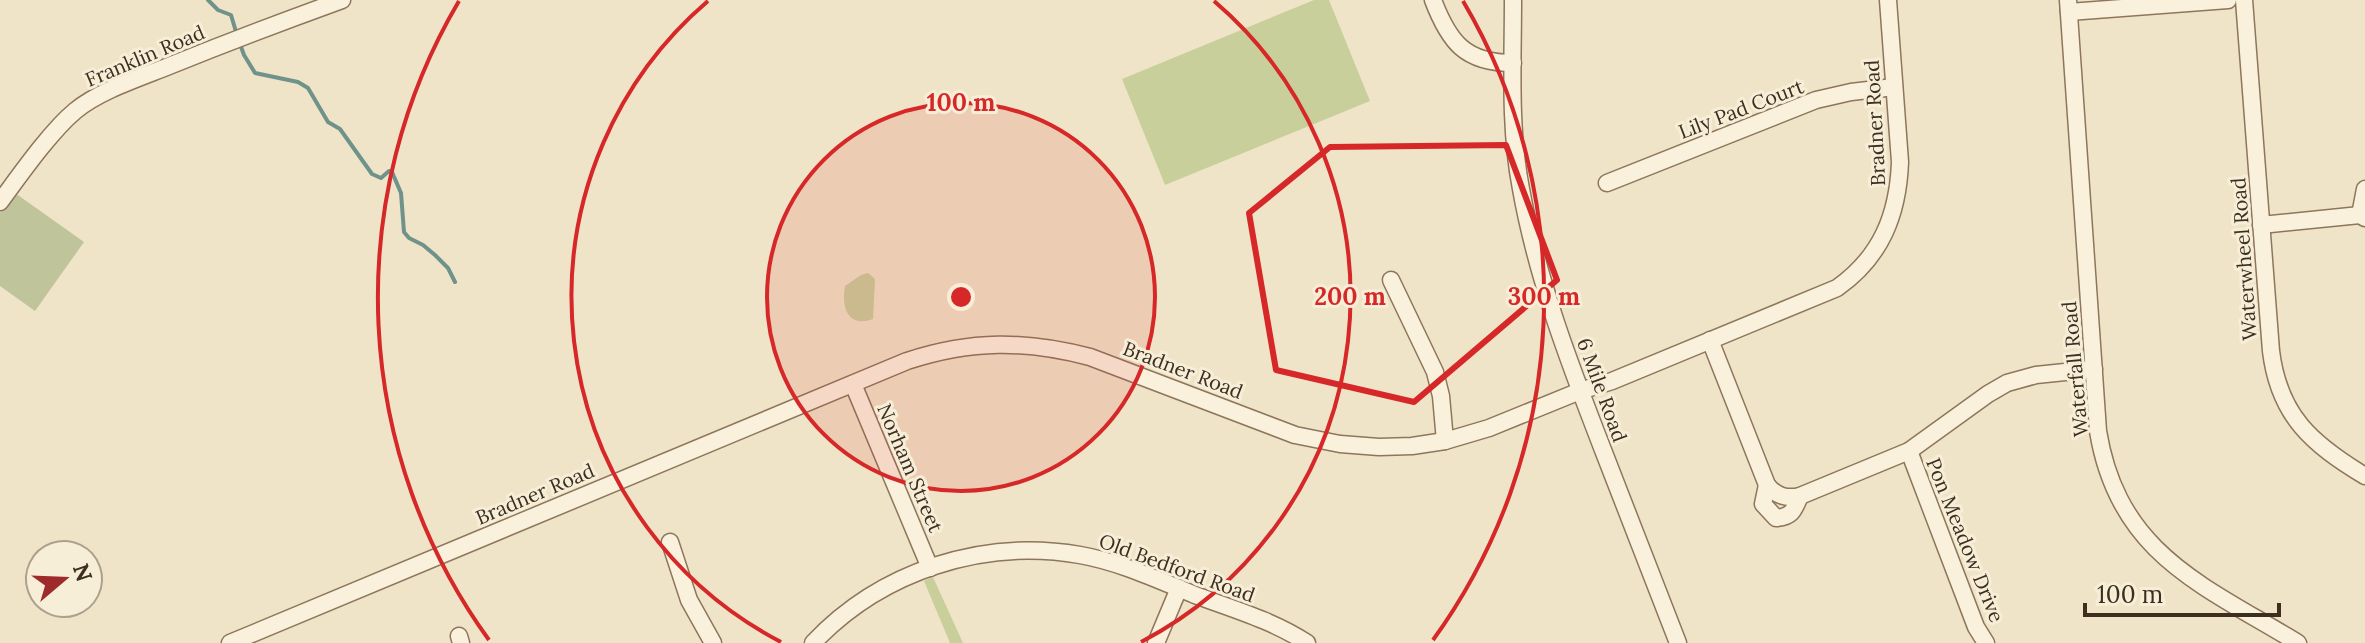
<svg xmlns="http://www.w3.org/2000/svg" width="2365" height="643" font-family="Lora,serif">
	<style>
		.green { fill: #c9cf9b }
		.cemetery { fill: #bfc49a }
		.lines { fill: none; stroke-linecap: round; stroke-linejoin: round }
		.stream { stroke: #6f938a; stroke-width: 4 }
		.minor-casing { stroke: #8d765c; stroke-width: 19 }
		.minor { stroke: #faf1dc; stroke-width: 16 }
		.marked { fill: none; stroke: #d62828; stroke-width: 6; stroke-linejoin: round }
		.ring { fill: none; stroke: #d62828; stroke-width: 4 }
		.labels { text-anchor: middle; stroke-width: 6; stroke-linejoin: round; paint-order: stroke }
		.street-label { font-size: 20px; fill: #3d2e20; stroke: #f7eed8 }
		.centre { fill: #d62828; stroke: #f7eed8; stroke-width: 4 }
		.ring-label { font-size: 24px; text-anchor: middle; font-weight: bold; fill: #d62828; stroke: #f7eed8; stroke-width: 6; stroke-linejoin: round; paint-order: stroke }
	</style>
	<rect width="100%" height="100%" fill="#f0e4c8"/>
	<!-- green -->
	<g class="green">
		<polygon points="1314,0 1329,0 1370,101 1165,185 1122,79"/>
		<path d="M868,273L875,279L873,319C848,328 841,308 845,286L861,275Z"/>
		<polygon points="933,577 963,643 950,643 924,581"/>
	</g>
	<!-- cemetery -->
	<polygon class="cemetery" points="15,193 84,242 35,311 0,286 0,213"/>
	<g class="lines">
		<!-- stream -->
		<g class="stream">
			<polyline points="208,0 218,10 231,15 237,35"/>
			<polyline points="240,44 244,55 255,73 298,82 308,88 328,122 340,129 372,174 381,178 389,171 392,172 401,193 404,232 409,238 423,245 435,255 448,268 455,282"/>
		</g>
		<defs>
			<g id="minor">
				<path d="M1433,0C1449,42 1465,63 1513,63"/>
				<path d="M1513,0C1513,63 1509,127 1521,189C1537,279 1570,365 1603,450C1628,514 1653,579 1678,643"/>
				<path d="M2068,0L2098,431C2118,554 2203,585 2298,643"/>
				<path d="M2244,0L2271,351C2279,416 2312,444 2365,476"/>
				<polyline points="2069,12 2228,0"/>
				<polyline points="1607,183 1816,100 1851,92 1894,87"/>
				<polyline points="2365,189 2360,215 2365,218"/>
				<path d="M0,202C20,175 50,132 75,111C99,91 139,78 169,66C226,43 284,21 342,0"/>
				<polyline points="2261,225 2360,215"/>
				<polyline points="1391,280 1435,372 1441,396 1445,441"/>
				<path d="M1710,340L1767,485C1776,496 1786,499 1800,496L1909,451L1988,394L2007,383L2036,375L2094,369"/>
				<polyline points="853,384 930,568"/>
				<polyline points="1909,451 1976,627 1986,643"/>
				<path d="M1767,485L1763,504L1776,518C1792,517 1794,510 1800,496"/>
				<polyline points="670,542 689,600 713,643"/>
				<polyline points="459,636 461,643"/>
				<path d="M230,643L907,361C971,340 1025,340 1090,357L1295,435L1340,444L1379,447L1412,446L1445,441L1489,428L1580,391L1612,381L1837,288C1881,257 1898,215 1900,162L1888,0"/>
				<path d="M813,643C881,571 983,538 1080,555C1120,562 1158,580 1195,595C1233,609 1274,621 1307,643"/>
				<polyline points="1156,643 1179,588"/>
			</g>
		</defs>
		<!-- minor casing -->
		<use href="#minor" class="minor-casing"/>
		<!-- minor -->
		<use href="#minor" class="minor"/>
	</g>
	<!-- marked area -->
	<path class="marked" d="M1506,145L1557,280L1414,402L1276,370L1249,213L1330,147Z"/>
	<!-- distance rings -->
	<circle cx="961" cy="297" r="194" fill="#d62828" fill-opacity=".12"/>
	<g class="ring">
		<circle cx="961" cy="297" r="194"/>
		<path d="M781 642A389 389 0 0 1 708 1M1214 1A389 389 0 0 1 1141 642"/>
		<path d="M489 640A583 583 0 0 1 459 1M1463 1A583 583 0 0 1 1433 640"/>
	</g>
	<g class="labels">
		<!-- street labels -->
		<g class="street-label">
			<text transform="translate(145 56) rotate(-23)" y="7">Franklin Road</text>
			<text transform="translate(1741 109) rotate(-21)" y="7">Lily Pad Court</text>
			<text transform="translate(1875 123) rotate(-93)" y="7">Bradner Road</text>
			<text transform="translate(2244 259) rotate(-94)" y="7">Waterwheel Road</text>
			<text transform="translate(2075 369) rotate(-95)" y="7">Waterfall Road</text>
			<text transform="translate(1183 370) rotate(21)" y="7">Bradner Road</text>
			<text transform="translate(1602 390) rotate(70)" y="7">6 Mile Road</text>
			<text transform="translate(910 468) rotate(67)" y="7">Norham Street</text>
			<text transform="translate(535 494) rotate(-23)" y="7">Bradner Road</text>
			<text transform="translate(1965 540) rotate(68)" y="7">Pon Meadow Drive</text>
			<text transform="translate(1177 568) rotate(20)" y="7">Old Bedford Road</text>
		</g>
	</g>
	<circle cx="961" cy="297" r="12" class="centre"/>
	<g class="ring-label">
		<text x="961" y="111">100 m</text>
		<text x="1350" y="305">200 m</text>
		<text x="1544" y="305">300 m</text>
	</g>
	<!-- north arrow -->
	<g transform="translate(64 579) rotate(71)"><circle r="38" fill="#f7eed8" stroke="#ada18e" stroke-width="2"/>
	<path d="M0-6L14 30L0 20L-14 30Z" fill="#9e2a2b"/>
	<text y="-12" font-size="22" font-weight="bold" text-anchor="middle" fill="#3d2e20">N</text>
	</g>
	<!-- scale -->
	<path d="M2085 603v12h194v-12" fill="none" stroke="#3d2e20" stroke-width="4"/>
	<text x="2097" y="603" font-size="24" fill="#3d2e20" stroke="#f7eed8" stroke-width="6" paint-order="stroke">100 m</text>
</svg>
